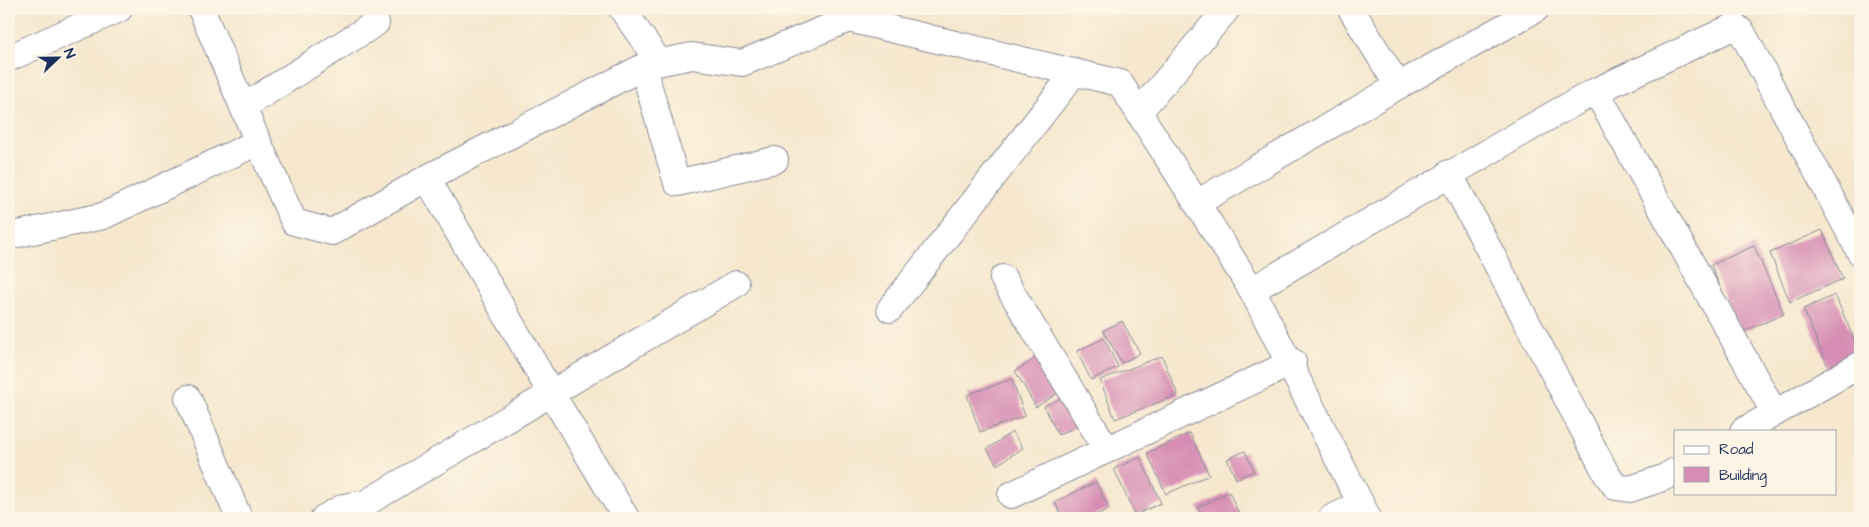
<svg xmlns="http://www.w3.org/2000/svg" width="1869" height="527" font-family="'Architects Daughter',sans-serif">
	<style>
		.building { fill: #d68db3 }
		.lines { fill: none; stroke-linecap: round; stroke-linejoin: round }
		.minor-casing { stroke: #888b96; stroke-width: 28 }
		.minor { stroke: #fff; stroke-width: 26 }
	</style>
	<rect width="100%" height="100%" fill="#fcf5e5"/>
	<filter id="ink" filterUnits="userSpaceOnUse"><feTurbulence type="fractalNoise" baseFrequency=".02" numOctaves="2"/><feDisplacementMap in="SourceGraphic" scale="10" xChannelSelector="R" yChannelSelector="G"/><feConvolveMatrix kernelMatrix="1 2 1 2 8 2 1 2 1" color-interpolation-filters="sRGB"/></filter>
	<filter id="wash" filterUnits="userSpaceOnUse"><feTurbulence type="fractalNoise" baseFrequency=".0096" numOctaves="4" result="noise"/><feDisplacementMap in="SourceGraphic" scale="20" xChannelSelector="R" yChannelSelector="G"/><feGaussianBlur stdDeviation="1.12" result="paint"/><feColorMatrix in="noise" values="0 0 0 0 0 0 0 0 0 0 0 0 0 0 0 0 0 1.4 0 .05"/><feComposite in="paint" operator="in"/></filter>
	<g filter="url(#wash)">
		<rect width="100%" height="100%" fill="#f6e7ce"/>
		<g id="blocks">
			<!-- building -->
			<g class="building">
				<polygon points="1822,230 1843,279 1790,302 1770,253"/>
				<polygon points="1754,246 1784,314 1740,333 1711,265"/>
				<polygon points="1835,295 1860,353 1829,369 1803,309"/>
				<polygon points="1122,321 1140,353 1122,363 1103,331"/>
				<polygon points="1104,338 1118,367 1091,380 1077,351"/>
				<polygon points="1042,354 1063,390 1036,407 1015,371"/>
				<polygon points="1162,356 1178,395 1115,419 1100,380"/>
				<polygon points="1012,379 1025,416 980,432 967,395"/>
				<polygon points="1070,394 1084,423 1058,435 1044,406"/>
				<polygon points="1012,432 1023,448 997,465 987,449"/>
				<polygon points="1190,433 1209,475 1166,494 1147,453"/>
				<polygon points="1245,451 1254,471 1236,479 1227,459"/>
				<polygon points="1140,457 1161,503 1135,515 1114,469"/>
				<polygon points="1096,482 1109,509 1089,518 1062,518 1055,502"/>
				<polygon points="1229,492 1241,518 1203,518 1198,507"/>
			</g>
		</g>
	</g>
	<g filter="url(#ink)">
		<use href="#blocks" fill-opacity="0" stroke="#888b96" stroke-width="1"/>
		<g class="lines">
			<defs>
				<g id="minor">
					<polyline points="201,9 258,142 294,222 332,232 427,178 647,65 692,56 742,63 873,9"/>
					<polyline points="622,9 659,62"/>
					<polyline points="849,19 1120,83 1252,290 1368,518"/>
					<polyline points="9,58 119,9"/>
					<polyline points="643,67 677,183 775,160"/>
					<polyline points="1398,86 1536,9"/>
					<polyline points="1596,91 1774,412"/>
					<polyline points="243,107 376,23"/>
					<polyline points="1139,112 1227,9"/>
					<polyline points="1449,173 1607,475 1616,487 1630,489 1663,478 1675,471"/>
					<polyline points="427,178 551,393 626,518"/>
					<polyline points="1197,203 1398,86 1351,9"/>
					<polyline points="9,236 103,216 258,142"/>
					<polyline points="1003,278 1107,450"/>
					<polyline points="1252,290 1552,115 1596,91 1735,26 1742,32 1860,252"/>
					<polyline points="890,309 1075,72"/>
					<polyline points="188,398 239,518"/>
					<polyline points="1743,431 1860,365"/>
					<polyline points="1011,495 1293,362"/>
					<polyline points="324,518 344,507 366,503 736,284"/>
					<polyline points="1332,518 1360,504"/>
				</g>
			</defs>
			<!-- minor casing -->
			<use href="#minor" class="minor-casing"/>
			<!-- minor -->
			<use href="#minor" class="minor"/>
		</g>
	</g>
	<!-- margin -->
	<rect width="1869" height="527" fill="none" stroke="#fcf5e5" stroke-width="30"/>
	<!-- legend -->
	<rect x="1674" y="430" width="162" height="65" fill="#fcf5e5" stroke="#a2a6af"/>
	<rect x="1684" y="446" width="25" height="8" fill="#ffffff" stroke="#a2a6af"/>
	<text x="1719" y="454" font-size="15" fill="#1b2f5e">Road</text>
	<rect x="1684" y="467" width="25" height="15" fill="#d68db3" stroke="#a2a6af"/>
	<text x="1719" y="480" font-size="15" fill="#1b2f5e">Building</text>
	<!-- north arrow -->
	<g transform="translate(58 58) rotate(68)" stroke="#fcf5e5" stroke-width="4" paint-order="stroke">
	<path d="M0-4L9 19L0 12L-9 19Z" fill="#1b2f5e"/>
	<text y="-8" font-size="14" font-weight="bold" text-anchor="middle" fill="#1b2f5e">N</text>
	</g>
</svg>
